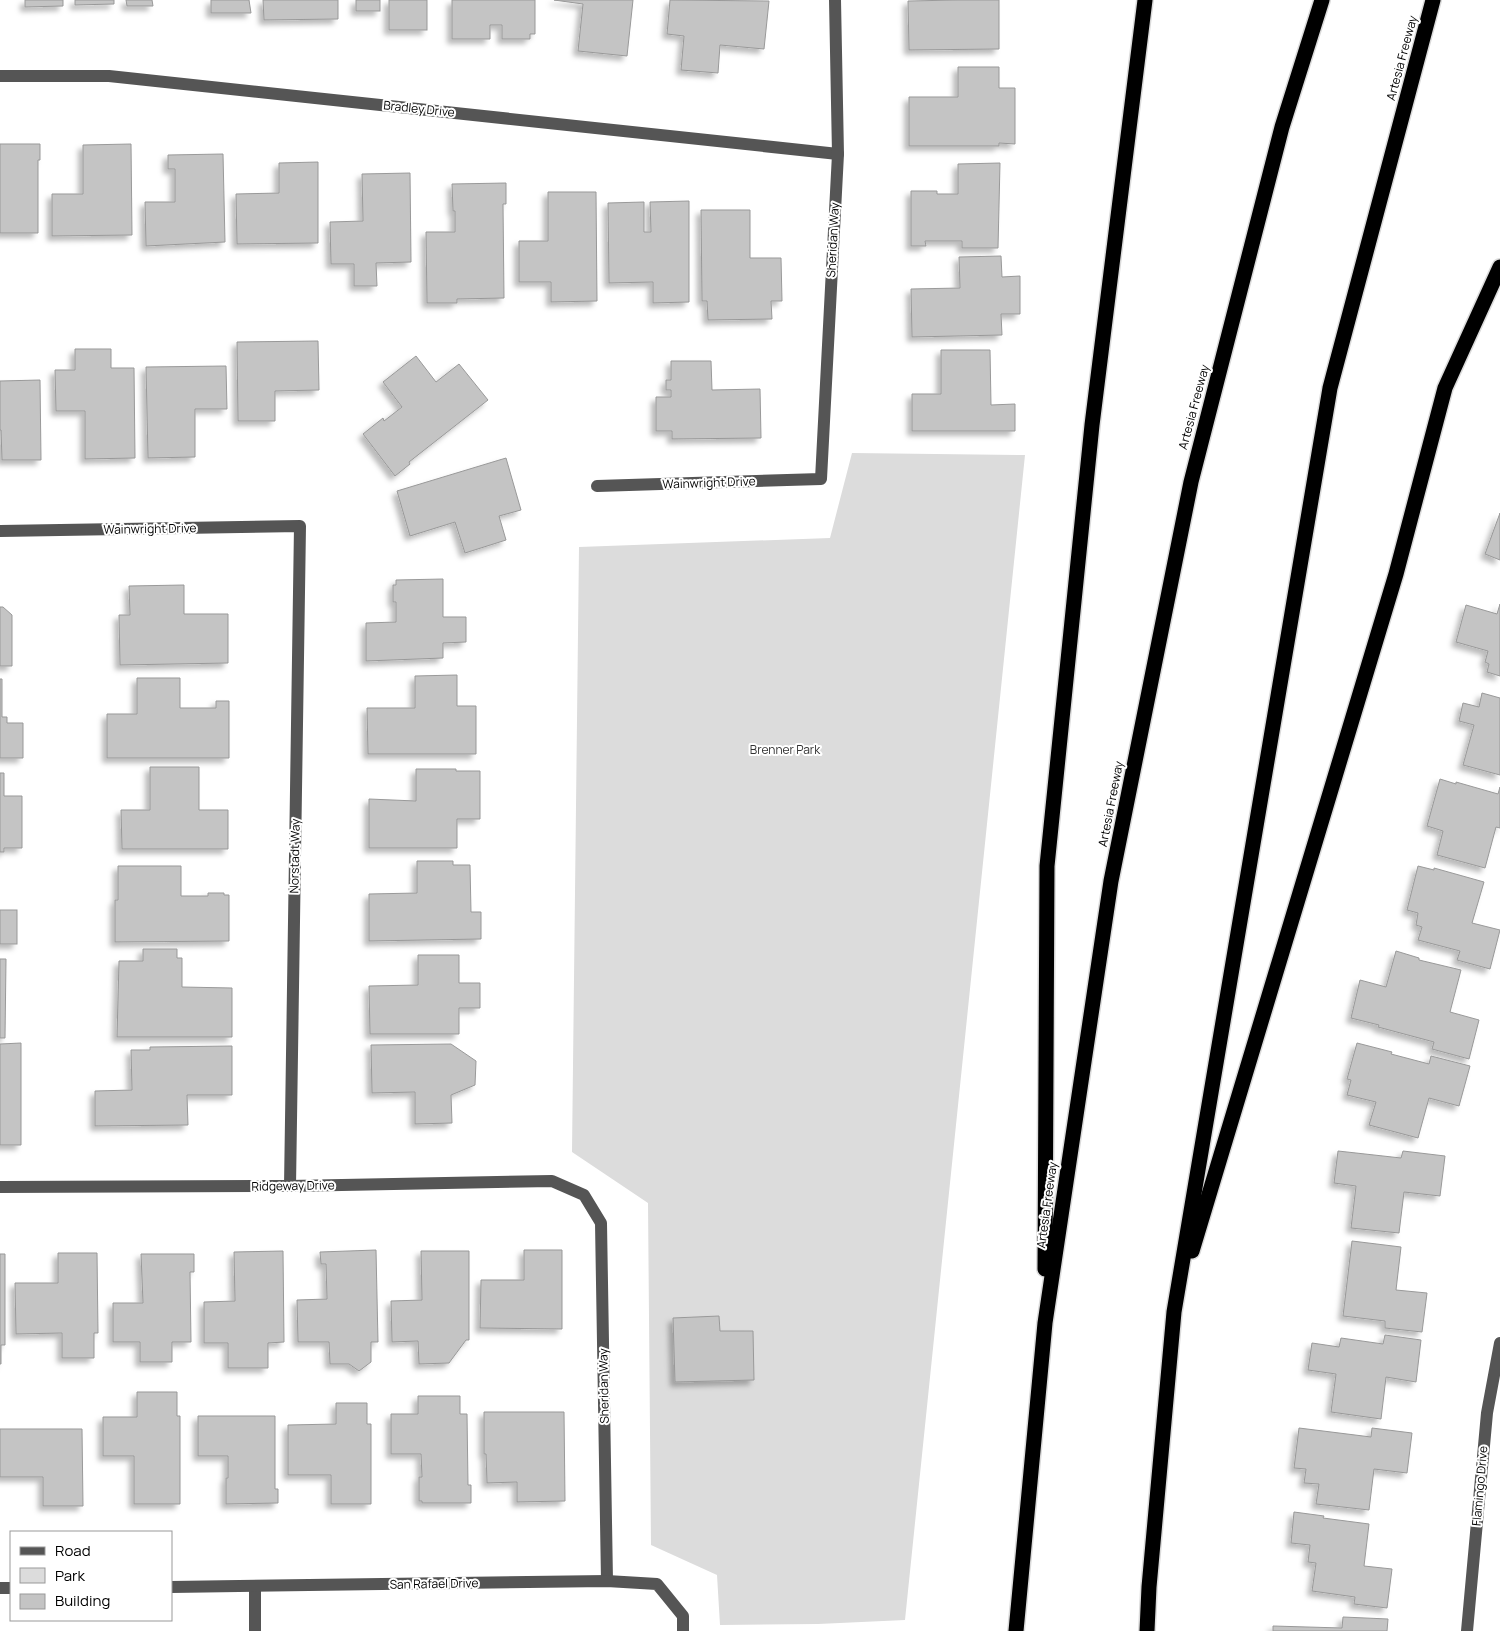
<svg xmlns="http://www.w3.org/2000/svg" width="1500" height="1631" font-family="Manrope,sans-serif">
	<style>
		.green { fill: #dcdcdc }
		.building { fill: #c4c4c4; stroke: #999; filter: url(#shadow) }
		.lines { fill: none; stroke-linecap: round; stroke-linejoin: round }
		.highway-casing { stroke: #dbdbdb; stroke-width: 18 }
		.minor { stroke: #555; stroke-width: 12 }
		.highway { stroke: #000; stroke-width: 15 }
		.labels { text-anchor: middle; stroke-width: 4; stroke-linejoin: round; paint-order: stroke }
		.street-label { font-size: 12px; fill: #000; stroke: #fff }
		.park-label { font-size: 12px; fill: #333; stroke: #fff }
	</style>
	<defs>
		<filter id="shadow"><feDropShadow dx="-4.5" dy="4.5" stdDeviation="2.5" flood-color="#0004"/></filter>
	</defs>
	<rect width="100%" height="100%" fill="#fff"/>
	<!-- green -->
	<polygon class="green" points="852,453 1025,455 905,1620 818,1624 720,1625 717,1575 651,1545 648,1203 572,1152 579,547 830,538"/>
	<!-- building -->
	<g class="building">
		<polygon points="25,0 63,0 63,6 25,7"/>
		<polygon points="75,0 114,0 114,4 75,5"/>
		<polygon points="126,0 152,0 153,6 127,6"/>
		<polygon points="211,0 249,0 251,13 211,13"/>
		<polygon points="263,0 338,0 338,19 264,20"/>
		<rect x="356" y="0" width="24" height="11"/>
		<rect x="389" y="0" width="38" height="30"/>
		<polygon points="452,0 535,0 535,34 530,34 530,39 502,39 502,25 490,25 490,39 452,39"/>
		<polygon points="554,0 633,0 627,56 578,51 583,4"/>
		<polygon points="670,0 769,1 764,49 720,45 718,73 681,70 684,36 667,34"/>
		<polygon points="957,0 999,0 999,49 909,50 908,1"/>
		<polygon points="958,67 999,67 999,88 1015,88 1015,144 999,143 999,146 909,146 909,97 958,97"/>
		<polygon points="0,144 40,144 40,160 38,160 38,233 0,233"/>
		<polygon points="131,144 132,235 52,236 52,194 83,194 83,145"/>
		<polygon points="223,154 225,242 146,246 145,202 175,202 175,169 168,169 168,155"/>
		<polygon points="318,162 318,243 237,244 236,194 279,193 279,163"/>
		<polygon points="1000,163 998,248 962,248 962,241 925,241 926,246 911,246 911,191 937,191 937,194 958,194 958,164"/>
		<polygon points="410,173 411,262 376,263 377,286 354,286 354,264 331,264 330,222 363,221 362,174"/>
		<polygon points="506,183 506,204 503,204 504,298 457,299 457,303 427,303 426,232 455,232 455,211 453,211 452,184"/>
		<polygon points="548,192 596,192 597,301 551,302 551,282 519,282 519,241 548,241"/>
		<polygon points="689,201 689,302 653,303 653,282 609,283 608,203 644,202 644,232 651,232 650,202"/>
		<polygon points="701,210 750,210 750,258 781,258 782,301 771,301 772,319 708,320 707,301 702,301"/>
		<polygon points="1001,256 1002,277 1020,276 1020,314 1001,314 1002,335 912,337 911,289 960,288 959,257"/>
		<polygon points="318,341 319,390 275,391 275,421 238,421 237,342"/>
		<polygon points="75,349 111,349 111,368 134,368 135,458 85,459 85,411 56,411 55,370 75,370"/>
		<polygon points="941,350 990,350 991,405 1015,404 1015,431 912,431 912,394 941,394"/>
		<polygon points="416,356 436,382 459,364 488,400 409,462 410,464 395,476 363,434 383,418 384,421 402,407 383,382"/>
		<polygon points="671,361 711,361 712,390 760,389 761,438 672,439 672,431 656,431 656,397 671,397 671,390 666,390 666,380 671,380"/>
		<polygon points="226,366 227,409 195,409 195,457 148,458 146,367"/>
		<polygon points="40,380 41,460 2,460 1,430 0,430 0,381"/>
		<polygon points="506,458 521,510 499,516 506,540 465,553 455,522 410,536 397,491"/>
		<polygon points="1500,513 1500,560 1485,554"/>
		<polygon points="443,579 443,617 466,617 466,642 443,643 443,658 366,661 366,623 396,622 396,602 393,602 393,585 396,585 396,580"/>
		<polygon points="184,585 184,614 228,614 228,663 120,665 119,615 130,615 129,586"/>
		<polygon points="1500,604 1500,676 1487,672 1489,664 1485,662 1488,651 1456,642 1466,605 1497,614"/>
		<polygon points="0,607 3,607 12,615 12,666 0,666"/>
		<polygon points="457,675 457,706 476,706 476,754 368,754 367,708 415,708 415,676"/>
		<polygon points="137,678 180,678 180,708 216,708 216,701 229,701 229,758 107,758 107,714 137,714"/>
		<polygon points="0,679 2,679 2,717 7,717 7,723 23,723 23,758 0,758"/>
		<polygon points="1482,693 1500,698 1500,775 1463,765 1474,725 1459,721 1463,703 1479,707"/>
		<polygon points="150,767 199,767 199,810 228,810 228,849 122,849 121,810 150,810"/>
		<polygon points="416,769 456,769 456,771 480,771 480,819 457,819 457,848 369,848 369,799 416,801"/>
		<polygon points="0,773 4,773 4,796 22,796 22,848 4,848 4,852 0,852"/>
		<polygon points="1440,779 1456,784 1456,782 1498,794 1500,787 1500,828 1496,827 1485,868 1437,855 1443,831 1427,826"/>
		<polygon points="417,861 453,861 453,865 470,865 471,912 481,912 481,939 369,941 369,894 417,893"/>
		<polygon points="118,866 181,866 181,896 208,896 208,893 224,893 224,895 229,895 229,941 115,942 115,900 118,900"/>
		<polygon points="1418,866 1434,870 1434,868 1484,882 1472,923 1500,930 1490,969 1457,960 1460,951 1418,940 1422,927 1416,925 1418,913 1407,910"/>
		<rect x="0" y="910" width="17" height="34"/>
		<polygon points="143,949 177,949 177,958 182,958 182,987 232,988 232,1037 117,1037 119,961 143,961"/>
		<polygon points="1396,951 1419,958 1419,960 1461,970 1450,1012 1479,1020 1469,1059 1432,1049 1434,1042 1378,1027 1379,1025 1351,1018 1360,980 1386,987"/>
		<polygon points="418,955 459,955 459,983 480,983 480,1008 459,1008 459,1034 370,1034 369,986 418,985"/>
		<polygon points="0,959 6,959 5,1038 0,1038"/>
		<polygon points="21,1043 21,1145 0,1145 0,1044"/>
		<polygon points="1357,1043 1392,1052 1391,1054 1429,1064 1431,1056 1470,1066 1459,1106 1429,1098 1418,1138 1369,1125 1376,1102 1347,1095 1351,1080 1347,1079"/>
		<polygon points="451,1044 476,1061 475,1085 451,1095 452,1123 415,1124 415,1092 372,1093 371,1045"/>
		<polygon points="232,1046 232,1095 187,1095 188,1125 95,1126 95,1091 132,1090 131,1050 150,1050 150,1047"/>
		<polygon points="1338,1151 1401,1158 1403,1151 1445,1156 1440,1196 1404,1192 1399,1233 1351,1228 1356,1186 1334,1183"/>
		<polygon points="1352,1241 1401,1247 1396,1290 1427,1293 1422,1332 1385,1328 1385,1321 1343,1316"/>
		<polygon points="376,1250 378,1342 371,1342 371,1362 359,1371 349,1364 330,1364 329,1342 298,1342 297,1300 327,1299 326,1264 321,1264 320,1252"/>
		<polygon points="524,1250 562,1250 562,1329 480,1328 481,1280 524,1280"/>
		<polygon points="283,1251 284,1342 268,1343 268,1368 228,1368 228,1343 204,1343 204,1302 235,1301 234,1252"/>
		<polygon points="421,1251 469,1251 469,1340 466,1340 449,1363 419,1364 418,1341 392,1342 391,1301 422,1300"/>
		<polygon points="58,1253 97,1253 98,1333 94,1333 94,1358 62,1358 62,1333 16,1334 15,1283 58,1283"/>
		<polygon points="0,1254 5,1254 5,1345 1,1345 1,1364 0,1364"/>
		<polygon points="141,1254 194,1254 194,1272 190,1272 191,1342 172,1342 172,1362 140,1362 140,1342 113,1342 113,1303 143,1303"/>
		<polygon points="719,1316 720,1331 753,1331 754,1380 675,1382 673,1318"/>
		<polygon points="1385,1335 1421,1340 1416,1382 1386,1377 1381,1419 1331,1412 1336,1374 1308,1370 1312,1343 1339,1347 1341,1338 1383,1344"/>
		<polygon points="137,1392 177,1392 177,1416 180,1416 180,1504 134,1504 134,1456 103,1456 103,1417 137,1417"/>
		<polygon points="418,1396 460,1396 460,1414 467,1414 468,1485 471,1485 471,1503 422,1503 422,1501 419,1501 419,1477 422,1477 421,1454 391,1454 391,1414 418,1414"/>
		<polygon points="336,1403 367,1403 367,1424 371,1424 371,1504 331,1504 331,1475 288,1475 288,1425 336,1424"/>
		<polygon points="484,1412 564,1412 565,1501 517,1502 517,1482 487,1483 486,1454 484,1454"/>
		<polygon points="198,1416 275,1416 275,1489 278,1489 278,1503 226,1504 226,1478 228,1478 228,1456 198,1456"/>
		<polygon points="1299,1428 1371,1437 1372,1428 1412,1433 1407,1473 1374,1469 1369,1510 1316,1504 1319,1484 1304,1483 1306,1469 1294,1468"/>
		<polygon points="0,1429 82,1429 83,1506 43,1506 43,1477 0,1477"/>
		<polygon points="1294,1512 1324,1516 1323,1518 1369,1524 1364,1566 1392,1569 1387,1608 1354,1604 1355,1597 1312,1591 1316,1563 1308,1562 1310,1545 1291,1543"/>
		<polygon points="1343,1617 1388,1619 1387,1631 1273,1631 1273,1626 1342,1628"/>
	</g>
	<g class="lines">
		<defs>
			<g id="highway">
				<polyline points="1192,1251 1396,574 1445,388 1500,267"/>
				<polyline points="1045,1269 1047,866 1092,425 1145,0"/>
				<polyline points="1016,1631 1045,1323 1111,881 1191,482 1282,127 1322,0"/>
				<polyline points="1147,1631 1149,1587 1174,1312 1330,388 1433,0"/>
			</g>
		</defs>
		<!-- highway casing -->
		<use href="#highway" class="highway-casing"/>
		<!-- minor -->
		<g class="minor">
			<polyline points="0,76 109,76 838,154"/>
			<polyline points="597,486 821,479 838,154 835,0"/>
			<polyline points="0,531 300,526 290,1186"/>
			<polyline points="0,1187 290,1186 552,1181 584,1195 601,1223 607,1581"/>
			<polyline points="255,1586 255,1631"/>
			<polyline points="171,1587 607,1581 657,1584 683,1616 683,1631"/>
			<polyline points="0,1588 11,1588"/>
			<polyline points="1467,1631 1487,1413 1500,1343"/>
		</g>
		<!-- highway -->
		<use href="#highway" class="highway"/>
	</g>
	<g class="labels">
		<!-- street labels -->
		<g class="street-label">
			<text transform="translate(1402 58) rotate(-75)" y="4">Artesia Freeway</text>
			<text transform="translate(419 109) rotate(6)" y="4">Bradley Drive</text>
			<text transform="translate(833 240) rotate(-87)" y="4">Sheridan Way</text>
			<text transform="translate(1194 407) rotate(-75)" y="4">Artesia Freeway</text>
			<text transform="translate(709 483) rotate(-2)" y="4">Wainwright Drive</text>
			<text transform="translate(150 529) rotate(-1)" y="4">Wainwright Drive</text>
			<text transform="translate(1111 804) rotate(-79)" y="4">Artesia Freeway</text>
			<text transform="translate(295 856) rotate(-89)" y="4">Norstadt Way</text>
			<text transform="translate(293 1186) rotate(-1)" y="4">Ridgeway Drive</text>
			<text transform="translate(1047 1205) rotate(-82)" y="4">Artesia Freeway</text>
			<text transform="translate(604 1386) rotate(-91)" y="4">Sheridan Way</text>
			<text transform="translate(1480 1486) rotate(-85)" y="4">Flamingo Drive</text>
			<text transform="translate(434 1584) rotate(-1)" y="4">San Rafael Drive</text>
		</g>
		<!-- park labels -->
		<g class="park-label">
			<text x="785" y="754">Brenner Park</text>
		</g>
	</g>
	<!-- legend -->
	<rect x="10" y="1531" width="162" height="90" fill="#ffffff" stroke="#999999"/>
	<rect x="20" y="1547" width="25" height="8" fill="#555555" stroke="#999999"/>
	<text x="55" y="1556" font-size="15" fill="#000000">Road</text>
	<rect x="20" y="1568" width="25" height="15" fill="#dcdcdc" stroke="#999999"/>
	<text x="55" y="1581" font-size="15" fill="#000000">Park</text>
	<rect x="20" y="1594" width="25" height="15" fill="#c4c4c4" stroke="#999999"/>
	<text x="55" y="1606" font-size="15" fill="#000000">Building</text>
</svg>
